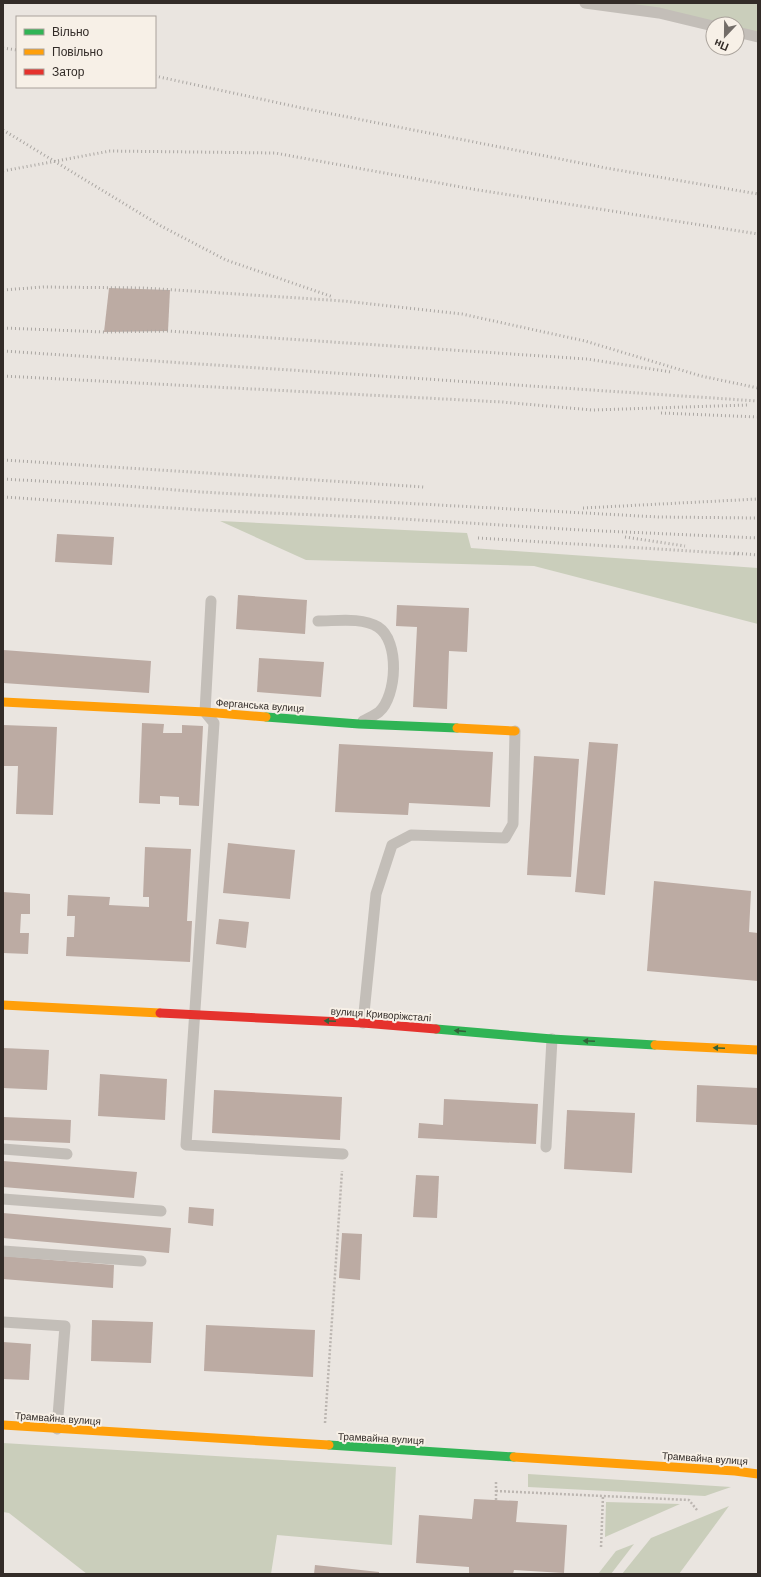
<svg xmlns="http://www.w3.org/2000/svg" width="761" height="1577" font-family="Arial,sans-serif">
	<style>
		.green { fill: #cacebb }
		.building { fill: #bcaba3 }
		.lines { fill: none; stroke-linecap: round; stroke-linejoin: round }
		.path { stroke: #bcb6b1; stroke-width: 2.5; stroke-dasharray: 2 2; stroke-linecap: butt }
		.lane { stroke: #c3beb8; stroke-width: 11 }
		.fast { stroke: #30b455; stroke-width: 9 }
		.slow { stroke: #ff9f0a; stroke-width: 9 }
		.jam { stroke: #e5322d; stroke-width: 9 }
		.rail { stroke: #aba7a3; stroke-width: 3; stroke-dasharray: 1 3; stroke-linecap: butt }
		.oneway { fill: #32623a }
		.labels { text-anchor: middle; stroke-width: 4; stroke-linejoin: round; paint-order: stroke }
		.street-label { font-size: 10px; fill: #332c28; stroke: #f7f0e7 }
	</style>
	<rect width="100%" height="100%" fill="#eae5e0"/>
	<!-- green -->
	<g class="green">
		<polygon points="582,3 758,3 758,37 737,33 737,24 713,24"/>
		<polygon points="220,521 467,533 471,548 758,568 758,624 534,566 306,560"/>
		<polygon points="3,1443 396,1467 392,1545 277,1535 271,1574 87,1574 9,1513 3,1512"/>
		<polygon points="528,1474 731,1487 705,1496 528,1487"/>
		<polygon points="606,1502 680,1504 605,1537"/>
		<polygon points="729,1506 679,1574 622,1574 651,1538"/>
		<polygon points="634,1544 611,1574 598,1574 616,1551"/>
	</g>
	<!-- building -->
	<g class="building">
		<polygon points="109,288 170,290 168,331 104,332"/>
		<polygon points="57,534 114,537 112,565 55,562"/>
		<polygon points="238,595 307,600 305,634 236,629"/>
		<polygon points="397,605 469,608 467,652 449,651 447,709 413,707 417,627 396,626"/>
		<polygon points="3,650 151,661 149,693 3,683"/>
		<polygon points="259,658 324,662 321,697 257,692"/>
		<polygon points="142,723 164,724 163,733 182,733 182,725 203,726 199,806 179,805 179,797 160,796 160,804 139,803"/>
		<polygon points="3,725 57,727 53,815 16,814 18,766 3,766"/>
		<polygon points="589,742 618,744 605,895 575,892"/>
		<polygon points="339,744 493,752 490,807 409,803 408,815 335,812"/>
		<polygon points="534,756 579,759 571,877 527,875"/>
		<polygon points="228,843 295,850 290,899 223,893"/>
		<polygon points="145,847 191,849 187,921 192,921 190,962 66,956 67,937 74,937 75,916 67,916 68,895 110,897 109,905 149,907 149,897 143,897"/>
		<polygon points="654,881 751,891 749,932 758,933 758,981 647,971"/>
		<polygon points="3,892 30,894 30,914 21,914 20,933 29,933 28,954 3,953"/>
		<polygon points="219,919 249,922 246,948 216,944"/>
		<polygon points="3,1048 49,1050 47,1090 3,1088"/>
		<polygon points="100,1074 167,1079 165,1120 98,1116"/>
		<polygon points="697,1085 758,1088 758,1125 696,1122"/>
		<polygon points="214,1090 342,1097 340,1140 212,1133"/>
		<polygon points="444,1099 538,1104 536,1144 418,1138 419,1123 443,1125"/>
		<polygon points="567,1110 635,1113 632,1173 564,1169"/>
		<polygon points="3,1117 71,1120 70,1143 3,1140"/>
		<polygon points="3,1161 137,1172 134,1198 3,1187"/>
		<polygon points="416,1175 439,1176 437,1218 413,1217"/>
		<polygon points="189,1207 214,1209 213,1226 188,1223"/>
		<polygon points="3,1213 171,1228 169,1253 3,1238"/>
		<polygon points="342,1233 362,1234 360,1280 339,1278"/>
		<polygon points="3,1256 114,1265 113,1288 3,1279"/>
		<polygon points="92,1320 153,1322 151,1363 91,1361"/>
		<polygon points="206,1325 315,1330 313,1377 204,1371"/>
		<polygon points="3,1342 31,1344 29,1380 3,1379"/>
		<polygon points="474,1499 518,1501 516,1522 567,1525 564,1573 514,1570 513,1574 469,1574 469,1567 416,1563 419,1515 472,1519"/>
		<polygon points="315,1565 379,1572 379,1574 314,1574"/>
	</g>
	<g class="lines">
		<!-- path -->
		<g class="path">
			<polyline points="325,1423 342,1171"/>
			<polyline points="496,1491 689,1500 697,1510"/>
			<polyline points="496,1500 496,1480"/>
			<polyline points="601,1547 603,1496"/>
		</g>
		<!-- lane -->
		<g class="lane">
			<polyline points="585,3 659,13 713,26"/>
			<polyline points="737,32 758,37"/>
			<polyline points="211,601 205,712 214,723 186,1145 343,1154"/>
			<path d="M318,621C337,621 362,617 378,627C400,641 397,696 379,712C374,716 368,718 363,721"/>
			<polyline points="363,1023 376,894 392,845 411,835 505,838 513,824 515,731"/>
			<polyline points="546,1147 552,1039"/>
			<polyline points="3,1149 67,1154"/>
			<polyline points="3,1199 161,1211"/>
			<polyline points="3,1251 141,1261"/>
			<polyline points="3,1322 65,1326 57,1429"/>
		</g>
		<!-- fast -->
		<g class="fast">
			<polyline points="266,717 359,724 457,728"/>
			<polyline points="436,1029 552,1039 655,1045"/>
			<polyline points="329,1445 514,1457"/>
		</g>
		<!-- slow -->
		<g class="slow">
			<polyline points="3,702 205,712 266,717"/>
			<polyline points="457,728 515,731"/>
			<polyline points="3,1005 160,1013"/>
			<polyline points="655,1045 758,1050"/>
			<polyline points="3,1425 329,1445"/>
			<polyline points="514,1457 735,1471 758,1474"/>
		</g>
		<!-- jam -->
		<polyline class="jam" points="160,1013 363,1023 436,1029"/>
		<!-- rail -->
		<g class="rail">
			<polyline points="3,48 17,50"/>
			<polyline points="155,76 302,108 606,168 758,194"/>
			<polyline points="3,130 161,226 226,260 333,297"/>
			<polyline points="3,171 110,151 275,153 472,189 758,234"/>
			<polyline points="3,290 43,287 145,288 344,301 462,314 585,341 701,376 758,388"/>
			<polyline points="3,328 104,332 168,331 587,359 671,372"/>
			<polyline points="3,351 758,401"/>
			<polyline points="3,376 502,402 592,410 748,405"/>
			<polyline points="661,413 758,417"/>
			<polyline points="3,460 424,487"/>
			<polyline points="3,479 112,485 201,492 658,517 758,518"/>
			<polyline points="3,497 201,510 388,518 581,530 758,538"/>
			<polyline points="583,508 758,499"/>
			<polyline points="625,537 685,546"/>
			<polyline points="478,538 739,554"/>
			<polyline points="734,553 758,555"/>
		</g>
	</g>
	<!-- one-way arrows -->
	<defs><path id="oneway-solid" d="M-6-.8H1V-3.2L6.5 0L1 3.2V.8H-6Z"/></defs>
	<g class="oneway">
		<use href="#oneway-solid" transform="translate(330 1021) rotate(-177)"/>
		<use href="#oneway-solid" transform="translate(460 1031) rotate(-175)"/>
		<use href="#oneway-solid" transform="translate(589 1041) rotate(-177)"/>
		<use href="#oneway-solid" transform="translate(719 1048) rotate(-177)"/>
	</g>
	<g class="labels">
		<!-- street labels -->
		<g class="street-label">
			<text transform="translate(260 705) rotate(4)" y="4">Ферганська вулиця</text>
			<text transform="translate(381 1014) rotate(4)" y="4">вулиця Криворіжсталі</text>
			<text transform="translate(58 1418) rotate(4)" y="4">Трамвайна вулиця</text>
			<text transform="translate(381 1438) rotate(3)" y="4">Трамвайна вулиця</text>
			<text transform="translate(705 1458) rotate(4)" y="4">Трамвайна вулиця</text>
		</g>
	</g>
	<!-- border -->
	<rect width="761" height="1577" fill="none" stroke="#332c28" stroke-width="8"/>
	<!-- legend -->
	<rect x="16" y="16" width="140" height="72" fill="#f7f0e7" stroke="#a9a29b"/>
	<rect x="24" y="29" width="20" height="6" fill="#30b455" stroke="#a9a29b"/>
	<text x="52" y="36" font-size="12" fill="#332c28">Вільно</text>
	<rect x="24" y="49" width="20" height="6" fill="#ff9f0a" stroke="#a9a29b"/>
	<text x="52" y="56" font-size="12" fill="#332c28">Повільно</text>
	<rect x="24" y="69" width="20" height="6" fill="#e5322d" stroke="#a9a29b"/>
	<text x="52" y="76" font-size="12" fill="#332c28">Затор</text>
	<!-- north arrow -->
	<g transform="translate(725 36) rotate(202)"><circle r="19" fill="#f7f0e7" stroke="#a9a29b"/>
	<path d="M0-3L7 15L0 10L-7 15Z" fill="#736d68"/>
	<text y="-6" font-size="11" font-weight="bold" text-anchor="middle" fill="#332c28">Пн</text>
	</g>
</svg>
